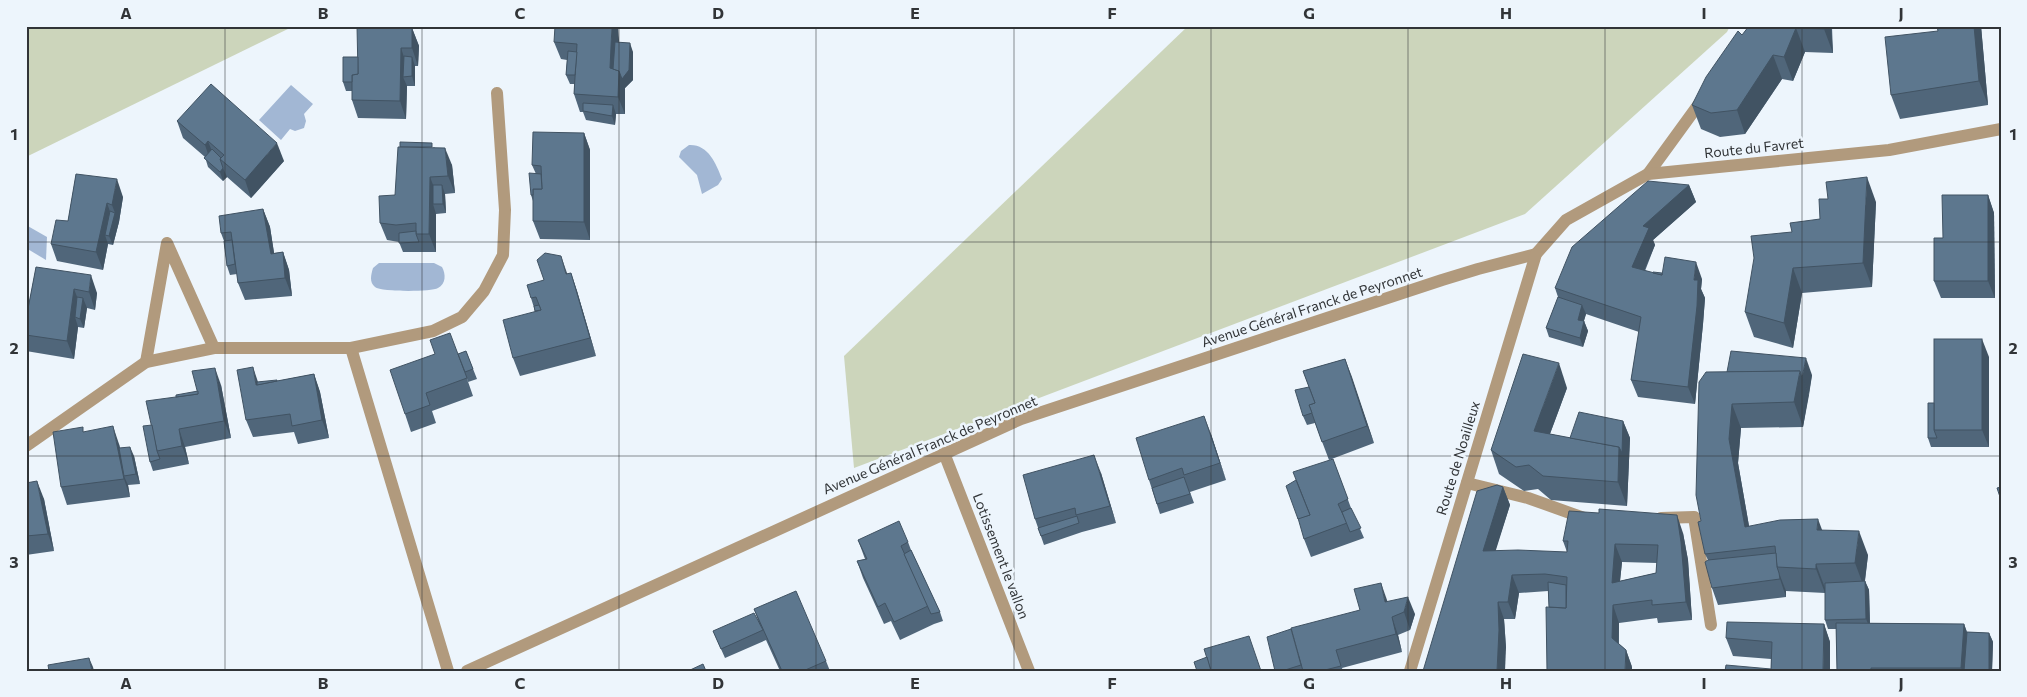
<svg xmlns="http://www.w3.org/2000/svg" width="2027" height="697" font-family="Commissioner,sans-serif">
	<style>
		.green { fill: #ccd5bb }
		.water { fill: #a2b7d4 }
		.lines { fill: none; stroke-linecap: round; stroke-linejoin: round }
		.minor { stroke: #b19a7d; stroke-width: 12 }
		.wall { fill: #50667a; fill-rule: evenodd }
		.shaded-wall { fill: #415363 }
		.building { fill: #5d778e; stroke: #415363; fill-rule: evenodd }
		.grid { fill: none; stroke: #313437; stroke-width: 1; stroke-opacity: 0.55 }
		.labels { text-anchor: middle; stroke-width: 5; stroke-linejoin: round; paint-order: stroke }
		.street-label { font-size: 14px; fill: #313437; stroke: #edf5fc }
		.neatline { fill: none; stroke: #313437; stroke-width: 2 }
		.grid-label { font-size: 16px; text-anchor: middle; font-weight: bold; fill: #313437 }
	</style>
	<rect width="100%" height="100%" fill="#edf5fc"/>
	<!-- green -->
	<g class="green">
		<polygon points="26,26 294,26 26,157"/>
		<polygon points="1188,26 1730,26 1727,32 1525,214 854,468 844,356"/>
	</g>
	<!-- water -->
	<g class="water">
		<polygon points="291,85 313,104 304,114 306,121 304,128 295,131 290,129 281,140 259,120"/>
		<path d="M689,145C708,144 716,163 722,179L718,185L702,194L697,175L679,157L681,151Z"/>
		<polygon points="26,225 47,237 46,260 26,248"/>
		<path d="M379,263H434L442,267C446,274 446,284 438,288C431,292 381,292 375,287C369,282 371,275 373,268Z"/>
	</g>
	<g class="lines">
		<!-- minor -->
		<g class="minor">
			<polyline points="1648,174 1704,97"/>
			<polyline points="351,348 448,671"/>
			<polyline points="146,362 167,243 214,348"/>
			<polyline points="26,446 146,362 214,348 351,348 433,331 462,317 484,291 503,255 505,210 497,93"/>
			<polyline points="944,453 1029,671"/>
			<polyline points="1467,483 1528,498 1584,518"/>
			<polyline points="1661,518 1694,517 1711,625"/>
			<polyline points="467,671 1021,419 1442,280 1478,269 1536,254"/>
			<polyline points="1410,671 1536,254 1566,220 1648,174 1889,150 2001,129"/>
		</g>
	</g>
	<!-- wall -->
	<g class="wall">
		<polygon points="1749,26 1834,26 1832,27 1833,53 1805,52 1793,81 1782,79 1745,134 1720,137 1701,129 1692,105"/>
		<polygon points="1937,26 1981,26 1988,105 1900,119 1891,95 1938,31"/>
		<polygon points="412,28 419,46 418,66 415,66 415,86 407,86 406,119 358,118 352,100 352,91 346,91 343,82 358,57"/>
		<polygon points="619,40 618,42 633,52 633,80 625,88 625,114 616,114 615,125 586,120 583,112 580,112 574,94 574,84 570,84 566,75 567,60 561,59 554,42"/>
		<polygon points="177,121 284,161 251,198 227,177 223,181 208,167 205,157 183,138"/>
		<polygon points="584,133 590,150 590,240 540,239 533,221 533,201 531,195 536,174 532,165"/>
		<polygon points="434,147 452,165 455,193 445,194 446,213 436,214 436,252 403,252 399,242 387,240 380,223 395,195"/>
		<polygon points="76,174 123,197 119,222 113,245 108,244 103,270 57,261 51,244 68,221"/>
		<polygon points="1689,185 1696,202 1653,240 1655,245 1645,271 1653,273 1702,279 1701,289 1705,298 1703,324 1695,404 1638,397 1631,380 1639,332 1586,314 1584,321 1588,331 1583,347 1549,337 1546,328 1558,297 1555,288"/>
		<polygon points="1988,195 1994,213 1995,298 1941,298 1934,281"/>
		<polygon points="1876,202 1872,287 1802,293 1793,348 1754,337 1745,312 1792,232 1820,219"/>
		<polygon points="263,209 270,227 274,253 283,252 289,270 292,296 245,300 238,283 237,274 230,275 227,266 224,241 221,233"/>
		<polygon points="36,267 97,293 95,310 87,308 84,328 78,327 74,359 26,351 26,313 27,314"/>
		<polygon points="571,273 577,291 596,356 520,376 513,358 535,311 531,298 567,274"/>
		<polygon points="466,351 477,379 468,382 465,373 473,396 432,411 436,423 411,432 405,414 458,354"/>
		<polygon points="1989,357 1989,447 1931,447 1928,438 1934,403"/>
		<polygon points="1345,359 1374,443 1329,460 1315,423 1307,425 1303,416 1309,387 1303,371"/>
		<polygon points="314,374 320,392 329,438 298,444 294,432 253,437 246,420 258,382 277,381"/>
		<polygon points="1812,375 1803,427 1741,428 1738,463 1749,526 1822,530 1868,555 1865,581 1869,590 1870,623 1964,624 1967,632 1989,633 1993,642 1992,671 1837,671 1836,629 1828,629 1825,620 1825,593 1786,591 1786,597 1718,605 1712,588 1708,560 1705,554 1701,521 1699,382"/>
		<polygon points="221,385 231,438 185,447 189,464 153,471 150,462 152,425 176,397"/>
		<polygon points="1567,388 1550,434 1570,438 1623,421 1630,438 1627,506 1551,500 1538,489 1524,491 1499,474 1491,450"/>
		<polygon points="84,432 119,444 120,448 134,456 140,484 128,485 130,497 67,505 61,487"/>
		<polygon points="1211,434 1226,480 1190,492 1194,503 1160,514 1149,480"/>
		<polygon points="1333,459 1351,508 1364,538 1311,557 1304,539 1296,480"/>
		<polygon points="1101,473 1116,523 1082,532 1044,545 1035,519"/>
		<polygon points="26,483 44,499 54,551 26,555"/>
		<path d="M1503,487L1510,505L1495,551L1567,552L1563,541L1683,533L1688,560L1692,620L1658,623L1657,618L1619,623V644L1626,650L1632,667L1549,607L1548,591L1519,593L1515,619H1504L1506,648L1423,671ZM1622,562L1657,563L1656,573L1620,581Z"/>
		<polygon points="858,540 908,542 911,550 940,612 943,621 934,624 900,640 891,621 884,624 863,578 857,561 865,559"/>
		<polygon points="1387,601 1415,614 1410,630 1398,635 1402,652 1342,668 1343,671 1275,671"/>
		<polygon points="754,609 826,661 830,671 780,671 766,640 725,658 713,631 759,623"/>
		<polygon points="1824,624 1830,642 1771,669 1771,659 1733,656 1726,638"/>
	</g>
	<!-- shaded-wall -->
	<g class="shaded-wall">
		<polygon points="612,26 618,26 619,40 617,77 610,68"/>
		<polygon points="1824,26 1831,26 1833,53 1824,29"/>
		<polygon points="1974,26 1981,26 1988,105 1979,81"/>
		<polygon points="412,28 419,46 418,66 412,48"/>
		<polygon points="1796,28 1805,52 1793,81 1784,57"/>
		<polygon points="630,43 633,52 633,80 625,88 625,114 618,97 619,71"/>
		<polygon points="401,48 407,66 403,77 407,86 406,119 400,101"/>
		<polygon points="1773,55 1782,79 1745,134 1737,110"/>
		<polygon points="412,57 415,66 415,86 412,76"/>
		<polygon points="613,105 616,114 615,125 612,116"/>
		<polygon points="584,133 590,150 590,240 584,222"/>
		<polygon points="208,141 215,159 211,163 205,145"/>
		<polygon points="277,143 284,161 251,198 245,180"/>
		<polygon points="445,148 452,165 455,193 448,176"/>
		<polygon points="223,168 227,177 223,181 220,172"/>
		<polygon points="430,177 437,195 433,204 436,214 436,252 429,234"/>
		<polygon points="1867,177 1876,202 1872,287 1863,263"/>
		<polygon points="117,179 123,197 119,222 113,245 109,236 105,235 108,244 103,270 96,252 107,203 113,220 115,213 112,205"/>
		<polygon points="442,185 445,194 446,213 443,204"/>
		<polygon points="1689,185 1696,202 1653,240 1655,245 1638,285 1632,267 1643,226"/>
		<polygon points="1988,195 1994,213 1995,298 1988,281"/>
		<polygon points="263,209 270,227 277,272 271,254"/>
		<polygon points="283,252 289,270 292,296 285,278"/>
		<polygon points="561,256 567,273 572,292 566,274"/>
		<polygon points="1696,262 1702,279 1701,289 1705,298 1703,324 1695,404 1688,387 1694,280"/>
		<polygon points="1793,268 1802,293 1793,348 1784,323"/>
		<polygon points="571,273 577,291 596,356 590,338"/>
		<polygon points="91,275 97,293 95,310 89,292"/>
		<polygon points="74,289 81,307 75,317 78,327 74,359 67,341"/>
		<polygon points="83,298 87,308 84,328 80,319"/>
		<polygon points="1582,305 1586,314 1581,329 1578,320"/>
		<polygon points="1584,321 1588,331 1583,347 1580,338"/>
		<polygon points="1982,339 1989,357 1989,447 1982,430"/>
		<polygon points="1806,358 1812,375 1809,395 1802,378"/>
		<polygon points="1345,359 1352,377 1374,443 1367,426"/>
		<polygon points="1559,363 1567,388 1542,455 1534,431"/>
		<polygon points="253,367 259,385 256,385"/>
		<polygon points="215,368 221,385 231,438 224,421"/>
		<polygon points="1800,371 1809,395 1803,427 1794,402"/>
		<polygon points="314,374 320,392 329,438 322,420"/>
		<polygon points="1732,404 1741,428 1738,463 1753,549 1745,527 1729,439"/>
		<polygon points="1204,416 1211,434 1226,480 1220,463"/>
		<polygon points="1623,421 1630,438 1627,506 1618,482 1619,447"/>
		<polygon points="113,426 119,444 126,476 124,476 128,485 130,497 124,479"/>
		<polygon points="179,429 185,447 189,464 182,446"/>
		<polygon points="130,447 134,456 140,484 136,474"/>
		<polygon points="1094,455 1101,473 1116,523 1110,506"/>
		<polygon points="37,481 44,499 54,551 48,534"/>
		<polygon points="1503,487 1510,505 1490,569 1483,551"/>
		<polygon points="1677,515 1683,533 1688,560 1692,620 1686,602"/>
		<polygon points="1818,519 1827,543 1817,530"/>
		<polygon points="1859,531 1868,555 1864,587 1855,563"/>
		<polygon points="1615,544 1622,562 1618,600 1612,583"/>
		<polygon points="1816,564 1825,588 1825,593 1816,569"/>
		<polygon points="1779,573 1786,591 1786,597 1780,579"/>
		<polygon points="1512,575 1519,593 1515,619 1508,602"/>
		<polygon points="1865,581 1869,590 1870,628 1866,619"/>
		<polygon points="1381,583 1387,600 1392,619 1385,602"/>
		<polygon points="1408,597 1415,614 1410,630 1404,612"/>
		<polygon points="1498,602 1504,619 1506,648 1505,671 1497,671"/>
		<polygon points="1613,605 1619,623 1618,655 1612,638"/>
		<polygon points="1392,617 1398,635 1402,652 1396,634"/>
		<polygon points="1824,624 1830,642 1830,671 1823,671"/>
		<polygon points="1964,624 1970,641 1968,671 1962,671 1961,668"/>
		<polygon points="1989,633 1993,642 1992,671 1989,671"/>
		<polygon points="1626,650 1632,667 1632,671 1625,671"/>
		<polygon points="89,658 93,667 94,671 92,671"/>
	</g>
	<!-- building -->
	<g class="building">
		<polygon points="357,26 412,28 412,48 401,48 400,101 352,100 352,75 358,74"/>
		<polygon points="555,26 612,26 610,68 619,71 618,97 574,94 577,44 554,42"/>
		<polygon points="1749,26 1824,26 1824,29 1796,28 1784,57 1773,55 1737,110 1711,113 1692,105 1706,77 1738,31 1742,35"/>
		<polygon points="1937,26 1974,26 1979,81 1891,95 1885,37 1938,31"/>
		<polygon points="615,42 630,43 629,70 622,79 619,71 613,69"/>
		<polygon points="568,51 577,52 575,75 566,75"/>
		<polygon points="404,56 412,57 412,76 403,77"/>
		<polygon points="343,57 358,57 358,74 352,75 352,82 343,82"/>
		<polygon points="211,84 277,143 245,180 220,159 224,155 208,141 205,145 177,121"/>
		<polygon points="583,103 613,105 612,116 583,111"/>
		<polygon points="533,132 584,133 584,222 533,221 533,189 542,189 541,166 532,165"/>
		<polygon points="400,142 432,143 432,147 400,147"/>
		<polygon points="398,147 445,148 448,176 430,177 429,234 416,234 416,223 396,225 380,223 379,196 395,195"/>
		<polygon points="212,149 221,158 220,159 223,168 220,172 204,158"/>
		<polygon points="529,173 541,174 542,189 533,189 533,195 531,195"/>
		<polygon points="76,174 117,179 112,205 107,203 96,252 51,244 56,220 68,221"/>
		<polygon points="1867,177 1863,263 1793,268 1784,323 1745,312 1754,258 1751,236 1792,232 1790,223 1820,219 1819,199 1828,199 1826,182"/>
		<polygon points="1648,181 1689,185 1643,226 1649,228 1632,267 1662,275 1665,257 1696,262 1694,280 1698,280 1697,306 1688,387 1631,380 1641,317 1555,288 1572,247"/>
		<polygon points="433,185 442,185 443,204 433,204"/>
		<polygon points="1942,195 1988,195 1988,281 1934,281 1934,238 1943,238"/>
		<polygon points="263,209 271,254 283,252 285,278 238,283 231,232 221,233 219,216"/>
		<polygon points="110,211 115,213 109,236 105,235"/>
		<polygon points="416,231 416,234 419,242 399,243 399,233"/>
		<polygon points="232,240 235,264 227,266 224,241"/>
		<polygon points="545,253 561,256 566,274 571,273 590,338 513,358 503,320 541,310 536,297 531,298 527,285 544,280 537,260"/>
		<polygon points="36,267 91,275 89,292 74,289 67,341 26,335 26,313 27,314"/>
		<polygon points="1653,272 1662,273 1662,275 1653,273"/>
		<polygon points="77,297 83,298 80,319 75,317"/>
		<polygon points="1558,297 1582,305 1578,320 1584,321 1580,338 1546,328"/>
		<polygon points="539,305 541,310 535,311 534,306"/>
		<polygon points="450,333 467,378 426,393 430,405 405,414 390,370 435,354 430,340"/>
		<rect x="1934" y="339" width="48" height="91"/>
		<polygon points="466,351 473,369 465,372 458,354"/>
		<polygon points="1731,351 1806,358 1802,378 1800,371 1727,372"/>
		<polygon points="1523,354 1559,363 1534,431 1619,447 1618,482 1543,476 1529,465 1516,467 1491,450"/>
		<polygon points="1345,359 1367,426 1322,442 1309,405 1315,403 1303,371"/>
		<polygon points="253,367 256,385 314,374 322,420 292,426 290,414 246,420 237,370"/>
		<polygon points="215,368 224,421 179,429 182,446 157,451 146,401 198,394 192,371"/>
		<polygon points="1800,371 1794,402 1732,404 1729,439 1745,527 1780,520 1818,519 1817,530 1859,531 1855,563 1816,564 1816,569 1777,567 1775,546 1705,554 1698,522 1701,521 1696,495 1699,382 1706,372"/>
		<polygon points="277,380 277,381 257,385 257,382"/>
		<polygon points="1309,387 1315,403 1309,405 1312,413 1303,416 1295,390"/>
		<polygon points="198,391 198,394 176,397 176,395"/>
		<polygon points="1928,403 1934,403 1934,430 1937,438 1928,438"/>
		<polygon points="1579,412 1623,421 1622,453 1619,447 1570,438"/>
		<polygon points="1204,416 1220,463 1184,475 1182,468 1149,480 1136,438"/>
		<polygon points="152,425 157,451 160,459 150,462 143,426"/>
		<polygon points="113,426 124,479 61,487 53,432 83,427 83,432"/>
		<polygon points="130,447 136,474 124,476 119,448"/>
		<polygon points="1094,455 1110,506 1076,515 1075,508 1035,519 1023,475"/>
		<polygon points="1333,459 1348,499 1338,504 1347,523 1304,539 1298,518 1310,515 1293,472"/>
		<polygon points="1184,477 1190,494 1157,504 1152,488"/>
		<polygon points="1296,480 1310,515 1298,519 1286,486"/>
		<polygon points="37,481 48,534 26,536 26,483"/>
		<path d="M1497,485L1503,487L1483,551L1518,550L1567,552L1568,541H1563L1569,511L1599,513V509L1677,515L1681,542L1686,602L1652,605V600L1613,605L1612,638L1626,650L1625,671H1547L1546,607L1566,608L1567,577L1545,574L1512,575L1508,602H1498L1499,630L1497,671H1423L1477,491ZM1615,544L1658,545L1656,573L1612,583Z"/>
		<polygon points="2001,487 2001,500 1997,488"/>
		<polygon points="1351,508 1361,528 1350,532 1342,512"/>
		<polygon points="1077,516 1079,523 1041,536 1038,528"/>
		<polygon points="899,521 908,542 901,546 928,606 894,622 885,603 878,607 857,561 867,559 858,540"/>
		<polygon points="911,550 940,612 931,614 904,554"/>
		<polygon points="1776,553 1777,567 1779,573 1780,579 1712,588 1705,562 1708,560"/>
		<polygon points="1865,581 1866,619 1825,620 1825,583"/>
		<polygon points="1548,582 1566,585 1566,608 1549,607"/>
		<polygon points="1381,583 1385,602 1408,597 1404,612 1392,617 1396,634 1336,650 1341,666 1321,671 1303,671 1291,628 1360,610 1354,589"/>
		<polygon points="796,591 826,661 803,671 782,671 754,609"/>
		<polygon points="754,613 763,630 721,649 713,631"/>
		<polygon points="1727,622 1824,624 1823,671 1725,671 1726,665 1771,669 1772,642 1726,638"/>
		<polygon points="1836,623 1964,624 1961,668 1871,668 1871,671 1837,671"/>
		<polygon points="1291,629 1301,665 1282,671 1275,671 1267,637"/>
		<polygon points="1967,632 1989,633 1989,671 1964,671"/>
		<polygon points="1249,636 1261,671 1211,671 1204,649"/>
		<polygon points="1207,657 1211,671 1197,671 1194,662"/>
		<polygon points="89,658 92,671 49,671 48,665"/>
		<polygon points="703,664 706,671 688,671"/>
	</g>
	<!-- grid -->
	<path class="grid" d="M225,26V671M422,26V671M619,26V671M816,26V671M1014,26V671M1211,26V671M1408,26V671M1605,26V671M1802,26V671M26,242H2001M26,456H2001"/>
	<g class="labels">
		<!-- street labels -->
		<g class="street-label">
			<text transform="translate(1754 148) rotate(-6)" y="5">Route du Favret</text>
			<text transform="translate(1312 307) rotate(-18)" y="5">Avenue Général Franck de Peyronnet</text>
			<text transform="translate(930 445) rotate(-23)" y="5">Avenue Général Franck de Peyronnet</text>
			<text transform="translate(1458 458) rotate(-73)" y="5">Route de Noailleux</text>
			<text transform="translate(1001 556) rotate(69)" y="5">Lotissement le vallon</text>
		</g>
	</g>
	<!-- border -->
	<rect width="2027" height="697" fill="none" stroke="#edf5fc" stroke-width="55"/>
	<rect x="28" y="28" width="1972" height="642" class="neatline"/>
	<g class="grid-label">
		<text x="126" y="19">A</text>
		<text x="323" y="19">B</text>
		<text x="520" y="19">C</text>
		<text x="718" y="19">D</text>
		<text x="915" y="19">E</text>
		<text x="1112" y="19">F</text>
		<text x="1309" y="19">G</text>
		<text x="1506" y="19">H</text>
		<text x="1704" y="19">I</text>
		<text x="1901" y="19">J</text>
		<text x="14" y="140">1</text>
		<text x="2013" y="140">1</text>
		<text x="14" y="354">2</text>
		<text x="2013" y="354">2</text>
		<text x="14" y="568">3</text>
		<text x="2013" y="568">3</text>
		<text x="126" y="689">A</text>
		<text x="323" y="689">B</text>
		<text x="520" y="689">C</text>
		<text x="718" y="689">D</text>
		<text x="915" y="689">E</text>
		<text x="1112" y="689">F</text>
		<text x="1309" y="689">G</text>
		<text x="1506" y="689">H</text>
		<text x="1704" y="689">I</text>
		<text x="1901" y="689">J</text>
	</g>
</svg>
